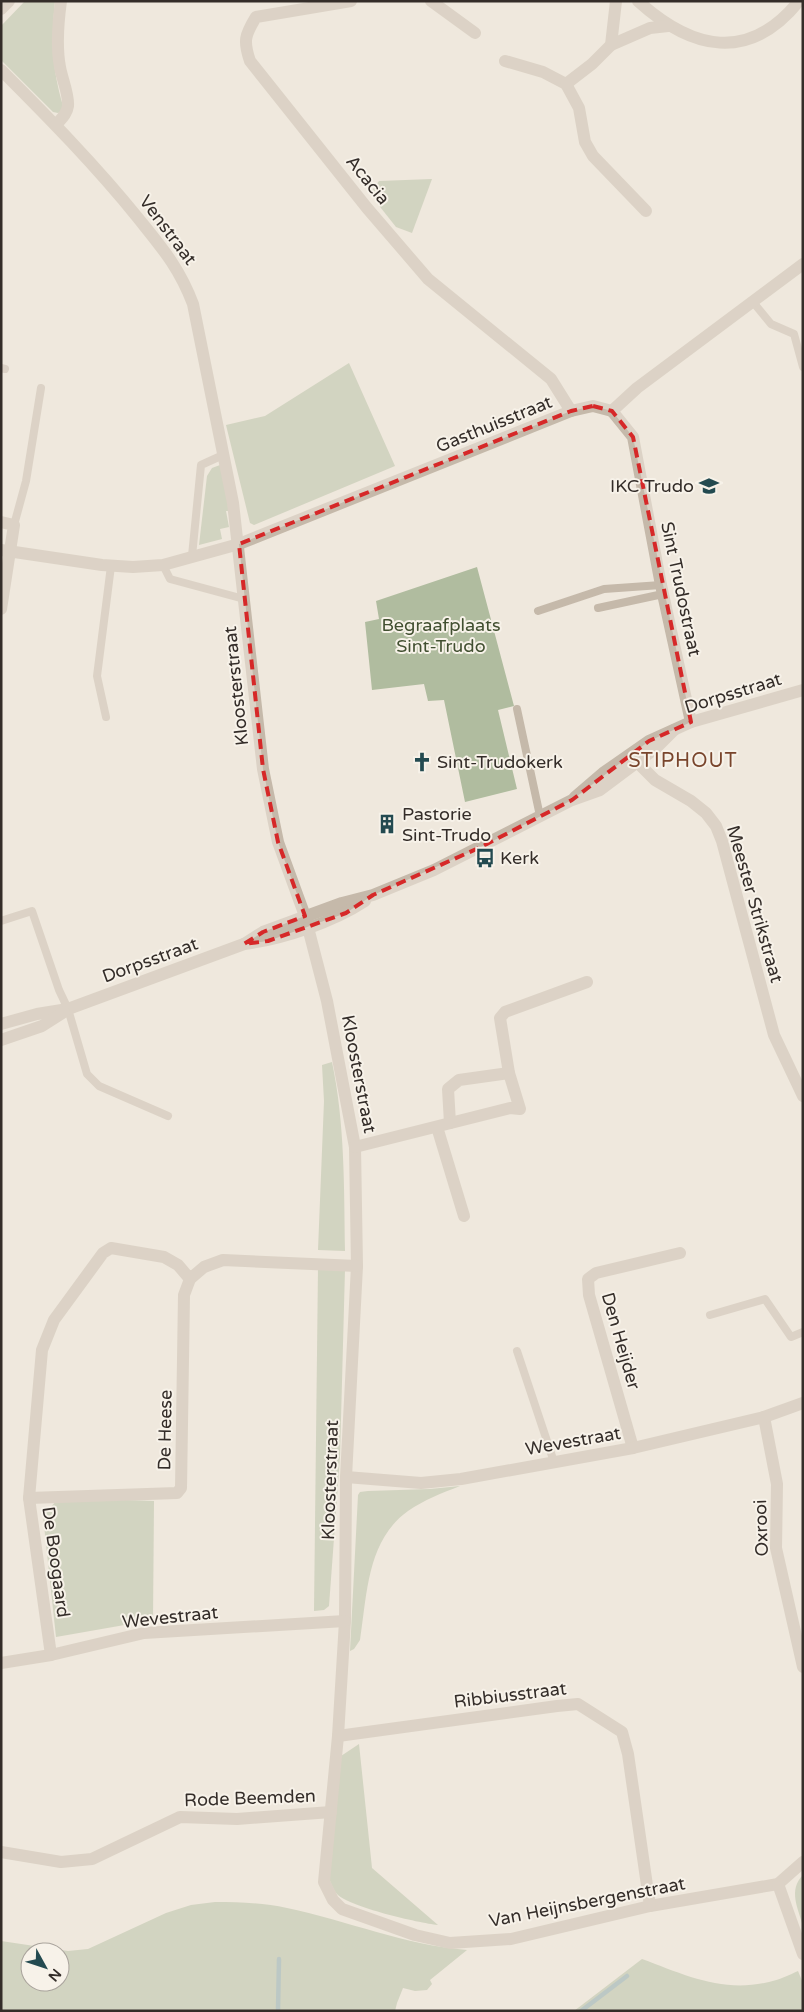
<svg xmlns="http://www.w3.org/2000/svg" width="804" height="2012" font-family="'Varela Round',sans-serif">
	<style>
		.green { fill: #b0bc9f; fill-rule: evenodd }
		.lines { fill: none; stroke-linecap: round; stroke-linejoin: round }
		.stream { stroke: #7fa3a8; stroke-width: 4.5 }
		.service { stroke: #c5b9aa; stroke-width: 8 }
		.minor { stroke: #c5b9aa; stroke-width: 12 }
		.tertiary { stroke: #c5b9aa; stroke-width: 12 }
		.marked { fill: none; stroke: #d62828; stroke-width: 4; stroke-dasharray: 10 6; stroke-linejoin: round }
		.labels { text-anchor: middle; stroke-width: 4; stroke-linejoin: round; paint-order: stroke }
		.street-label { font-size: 18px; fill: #342d29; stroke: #f7f2e9 }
		.poi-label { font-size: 18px; fill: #342d29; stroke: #f7f2e9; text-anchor: start }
		.park-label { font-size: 18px; fill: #414f30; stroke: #f7f2e9 }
		.quarter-label { font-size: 20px; letter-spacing: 1px; fill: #79452c; stroke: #f7f2e9 }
	</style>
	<rect width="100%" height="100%" fill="#efe8dd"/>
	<!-- green -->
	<g class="green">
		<path d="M25,1H55C51,42 52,67 63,106L62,111L58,113L53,112L1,60V26Z"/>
		<polygon points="432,179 412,233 396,227 377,203 371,192 379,181"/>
		<polygon points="349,363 395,466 254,525 250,523 226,425 265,416"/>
		<polygon points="220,465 230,511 226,511 229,527 220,529 222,539 199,545 207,476 212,468"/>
		<polygon points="477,567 514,706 498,710 517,789 465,802 444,700 428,701 424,684 372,690 365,622 379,619 376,601"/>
		<path d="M332,1062C345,1124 344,1187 345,1251L318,1250L324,1101L322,1065Z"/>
		<polygon points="318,1268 345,1269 340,1457 329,1606 324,1610 314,1611"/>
		<path d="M460,1486C442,1493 424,1500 408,1511C367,1540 367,1595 360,1640L354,1649L350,1651L358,1495L360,1492L368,1491L430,1489Z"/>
		<polygon points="70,1498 154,1501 153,1620 56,1637 43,1516 57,1500"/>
		<path d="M359,1744L372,1868L438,1925C419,1923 349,1907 337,1894C333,1890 331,1882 328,1877L341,1756Z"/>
		<path d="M803,1875V1926C798,1908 788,1890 803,1875Z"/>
		<path d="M215,1902C239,1902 263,1903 287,1908C348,1921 405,1945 467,1950L430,1980L432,1984L427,1990L415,1991L403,1988L397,2003L395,2011H1V1941L68,1951L88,1949L166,1913L191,1905ZM30,1952H60V1982H30Z"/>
		<path d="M642,1959C685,1975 722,1993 769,1982C779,1980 789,1975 798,1971L803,1983V2011H574Z"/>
	</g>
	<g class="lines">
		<!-- stream -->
		<g class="stream">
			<polyline points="278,2011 279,1959"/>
			<polyline points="581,2011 627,1976"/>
		</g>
		<!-- service -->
		<g class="service">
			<polyline points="753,302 771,324 794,334 803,367"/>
			<polyline points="1,368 5,369"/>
			<polyline points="14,525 26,481 41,388"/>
			<polyline points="192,556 201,465 223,455"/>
			<polyline points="163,565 170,579 244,599"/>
			<polyline points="598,608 663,594"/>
			<polyline points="538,611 604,589 661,585"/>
			<polyline points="517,709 540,816"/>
			<polyline points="106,717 97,676 111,566"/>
			<polyline points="1,921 32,911 59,990 68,1009 87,1074 99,1086 168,1116"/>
			<polyline points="710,1315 765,1299 791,1337 803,1332"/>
			<polyline points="517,1351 554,1462"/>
		</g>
		<!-- minor -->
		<g class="minor">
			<path d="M351,1L256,17C245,35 243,41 250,61L367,208L428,279L551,379L571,411"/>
			<polyline points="431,1 475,33"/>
			<path d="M638,1C692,50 749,63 799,1"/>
			<polyline points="1,9 9,1"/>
			<polyline points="611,45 650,28 668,26"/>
			<polyline points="505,61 543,72 566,84 579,108 585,142 593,156 646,211"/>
			<path d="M1,70C49,118 96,166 138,218C162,248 179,267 193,304L233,503L263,769L278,842L305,916L327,1001L355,1147L357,1266L346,1477L345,1621L338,1736L324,1882L333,1900L342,1909L415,1935L450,1943L511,1939L650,1906L778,1884L803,1862"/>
			<polyline points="566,84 592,64 611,45 616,1"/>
			<path d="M56,125C61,119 67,114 68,106C69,94 62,79 60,67C56,46 58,23 61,1"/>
			<polyline points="612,411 633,437 661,585 691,722"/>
			<polyline points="612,411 637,388 803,264"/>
			<polyline points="1,522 14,525 1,609"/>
			<polyline points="1,550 102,565 133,567 163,565 239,544 571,411 593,406 612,411"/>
			<polyline points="630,755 655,780 691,801 706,813 716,826 722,841 774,1035 803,1096"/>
			<polyline points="450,1123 448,1089 459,1080 509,1073"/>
			<polyline points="437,1127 464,1216"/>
			<polyline points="355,1147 510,1108 520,1109 509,1073 500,1018 505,1012 587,982"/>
			<polyline points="764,1417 777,1484 776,1548 803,1667"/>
			<polyline points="633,1448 589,1295 588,1279 596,1273 680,1253"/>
			<polyline points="346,1477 421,1483 461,1479 633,1448 764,1417 803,1403"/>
			<polyline points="29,1498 177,1493 181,1488 184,1295 190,1279"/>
			<polyline points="51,1655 29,1498 42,1350 54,1320 103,1253 111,1248 164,1257 178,1265 190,1279 204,1267 223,1260 357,1266"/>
			<polyline points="1,1663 51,1655 144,1633 345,1621"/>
			<polyline points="338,1736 557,1706 578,1704 622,1732 628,1754 650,1906"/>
			<polyline points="1,1852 61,1862 92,1859 180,1817 237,1819 331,1812"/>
			<polyline points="778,1884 803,1954"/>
		</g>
		<!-- tertiary -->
		<g class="tertiary">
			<polyline points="575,797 603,773 649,741 691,722 803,690"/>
			<polyline points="244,944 263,932 342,903 373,895 434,870 572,800 600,790 656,748 674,730"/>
			<path d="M1,1024L37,1014L68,1009L244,944C283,939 333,922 365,901"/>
			<polyline points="1,1040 42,1026 64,1012"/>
		</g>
	</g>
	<!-- marked area -->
	<path d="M0 0H804V2012H0ZM593,406L612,411L633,437L691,722L649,741L572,800L481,847L373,895L346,913L268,941L244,944L263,932L305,916L278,842L263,769L239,544L571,411Z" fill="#efe8dd" fill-opacity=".55" fill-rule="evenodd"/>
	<path class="marked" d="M593,406L612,411L633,437L691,722L649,741L572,800L481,847L373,895L346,913L268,941L244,944L263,932L305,916L278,842L263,769L239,544L571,411Z"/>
	<!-- icons -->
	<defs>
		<symbol id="school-bare" viewBox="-9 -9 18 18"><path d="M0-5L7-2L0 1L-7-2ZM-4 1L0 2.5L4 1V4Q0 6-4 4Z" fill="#234a50" stroke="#f7f2e9" stroke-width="2.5" paint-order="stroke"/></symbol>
		<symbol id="church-bare" viewBox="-9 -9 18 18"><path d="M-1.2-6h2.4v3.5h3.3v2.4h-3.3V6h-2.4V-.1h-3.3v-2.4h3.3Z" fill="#234a50" stroke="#f7f2e9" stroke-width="2.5" paint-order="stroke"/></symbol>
		<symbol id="building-bare" viewBox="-9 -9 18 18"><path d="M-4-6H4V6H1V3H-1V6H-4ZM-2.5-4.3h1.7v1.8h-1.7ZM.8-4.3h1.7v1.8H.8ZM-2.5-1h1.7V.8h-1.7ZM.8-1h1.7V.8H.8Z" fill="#234a50" stroke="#f7f2e9" stroke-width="2.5" paint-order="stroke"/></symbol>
		<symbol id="bus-bare" viewBox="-9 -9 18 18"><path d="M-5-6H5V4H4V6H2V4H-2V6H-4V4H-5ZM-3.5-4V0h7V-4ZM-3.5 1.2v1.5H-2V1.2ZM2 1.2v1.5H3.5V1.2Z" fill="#234a50" stroke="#f7f2e9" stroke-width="2.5" paint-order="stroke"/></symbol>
	</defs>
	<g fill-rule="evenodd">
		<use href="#school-bare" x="695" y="472" width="28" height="28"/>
		<use href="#church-bare" x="408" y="748" width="28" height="28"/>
		<use href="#building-bare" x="373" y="810" width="28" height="28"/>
		<use href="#bus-bare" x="471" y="844" width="28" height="28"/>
	</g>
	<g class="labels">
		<!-- street labels -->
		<g class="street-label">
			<text transform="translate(368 180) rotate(51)" y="6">Acacia</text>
			<text transform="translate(168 230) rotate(53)" y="6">Venstraat</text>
			<text transform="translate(494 424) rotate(-22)" y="6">Gasthuisstraat</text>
			<text transform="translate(681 589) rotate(78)" y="6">Sint Trudostraat</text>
			<text transform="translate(236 686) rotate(-96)" y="6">Kloosterstraat</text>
			<text transform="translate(733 693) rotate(-17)" y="6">Dorpsstraat</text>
			<text transform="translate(755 904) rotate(74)" y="6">Meester Strikstraat</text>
			<text transform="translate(150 960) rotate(-20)" y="6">Dorpsstraat</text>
			<text transform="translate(359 1074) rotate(79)" y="6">Kloosterstraat</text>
			<text transform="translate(621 1341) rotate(74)" y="6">Den Heijder</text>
			<text transform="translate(165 1430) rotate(-89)" y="6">De Heese</text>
			<text transform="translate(573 1441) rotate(-10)" y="6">Wevestraat</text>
			<text transform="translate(330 1480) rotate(-88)" y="6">Kloosterstraat</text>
			<text transform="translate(761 1528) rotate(-92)" y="6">Oxrooi</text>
			<text transform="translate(56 1562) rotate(82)" y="6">De Boogaard</text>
			<text transform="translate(170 1617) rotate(-6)" y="6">Wevestraat</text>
			<text transform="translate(510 1695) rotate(-7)" y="6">Ribbiusstraat</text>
			<text transform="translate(250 1798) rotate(-2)" y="6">Rode Beemden</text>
			<text transform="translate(587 1902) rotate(-11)" y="6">Van Heijnsbergenstraat</text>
		</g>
		<!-- poi labels -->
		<g class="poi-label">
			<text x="694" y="492" text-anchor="end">IKC Trudo</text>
			<text x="437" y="768">Sint-Trudokerk</text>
			<text x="402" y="820">Pastorie<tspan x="402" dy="21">Sint-Trudo</tspan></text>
			<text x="500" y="864">Kerk</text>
		</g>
		<!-- park labels -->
		<g class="park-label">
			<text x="441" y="631">Begraafplaats<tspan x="441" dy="21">Sint-Trudo</tspan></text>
		</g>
		<!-- quarter labels -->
		<g class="quarter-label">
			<text x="683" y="767">STIPHOUT</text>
		</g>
	</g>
	<!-- border -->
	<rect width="804" height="2012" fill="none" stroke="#342d29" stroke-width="5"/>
	<!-- north arrow -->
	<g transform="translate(45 1967) rotate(130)"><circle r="24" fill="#f7f2e9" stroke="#a9a39c"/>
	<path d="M0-4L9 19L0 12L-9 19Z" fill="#234a50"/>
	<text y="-8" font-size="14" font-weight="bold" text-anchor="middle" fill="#342d29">N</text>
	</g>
</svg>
